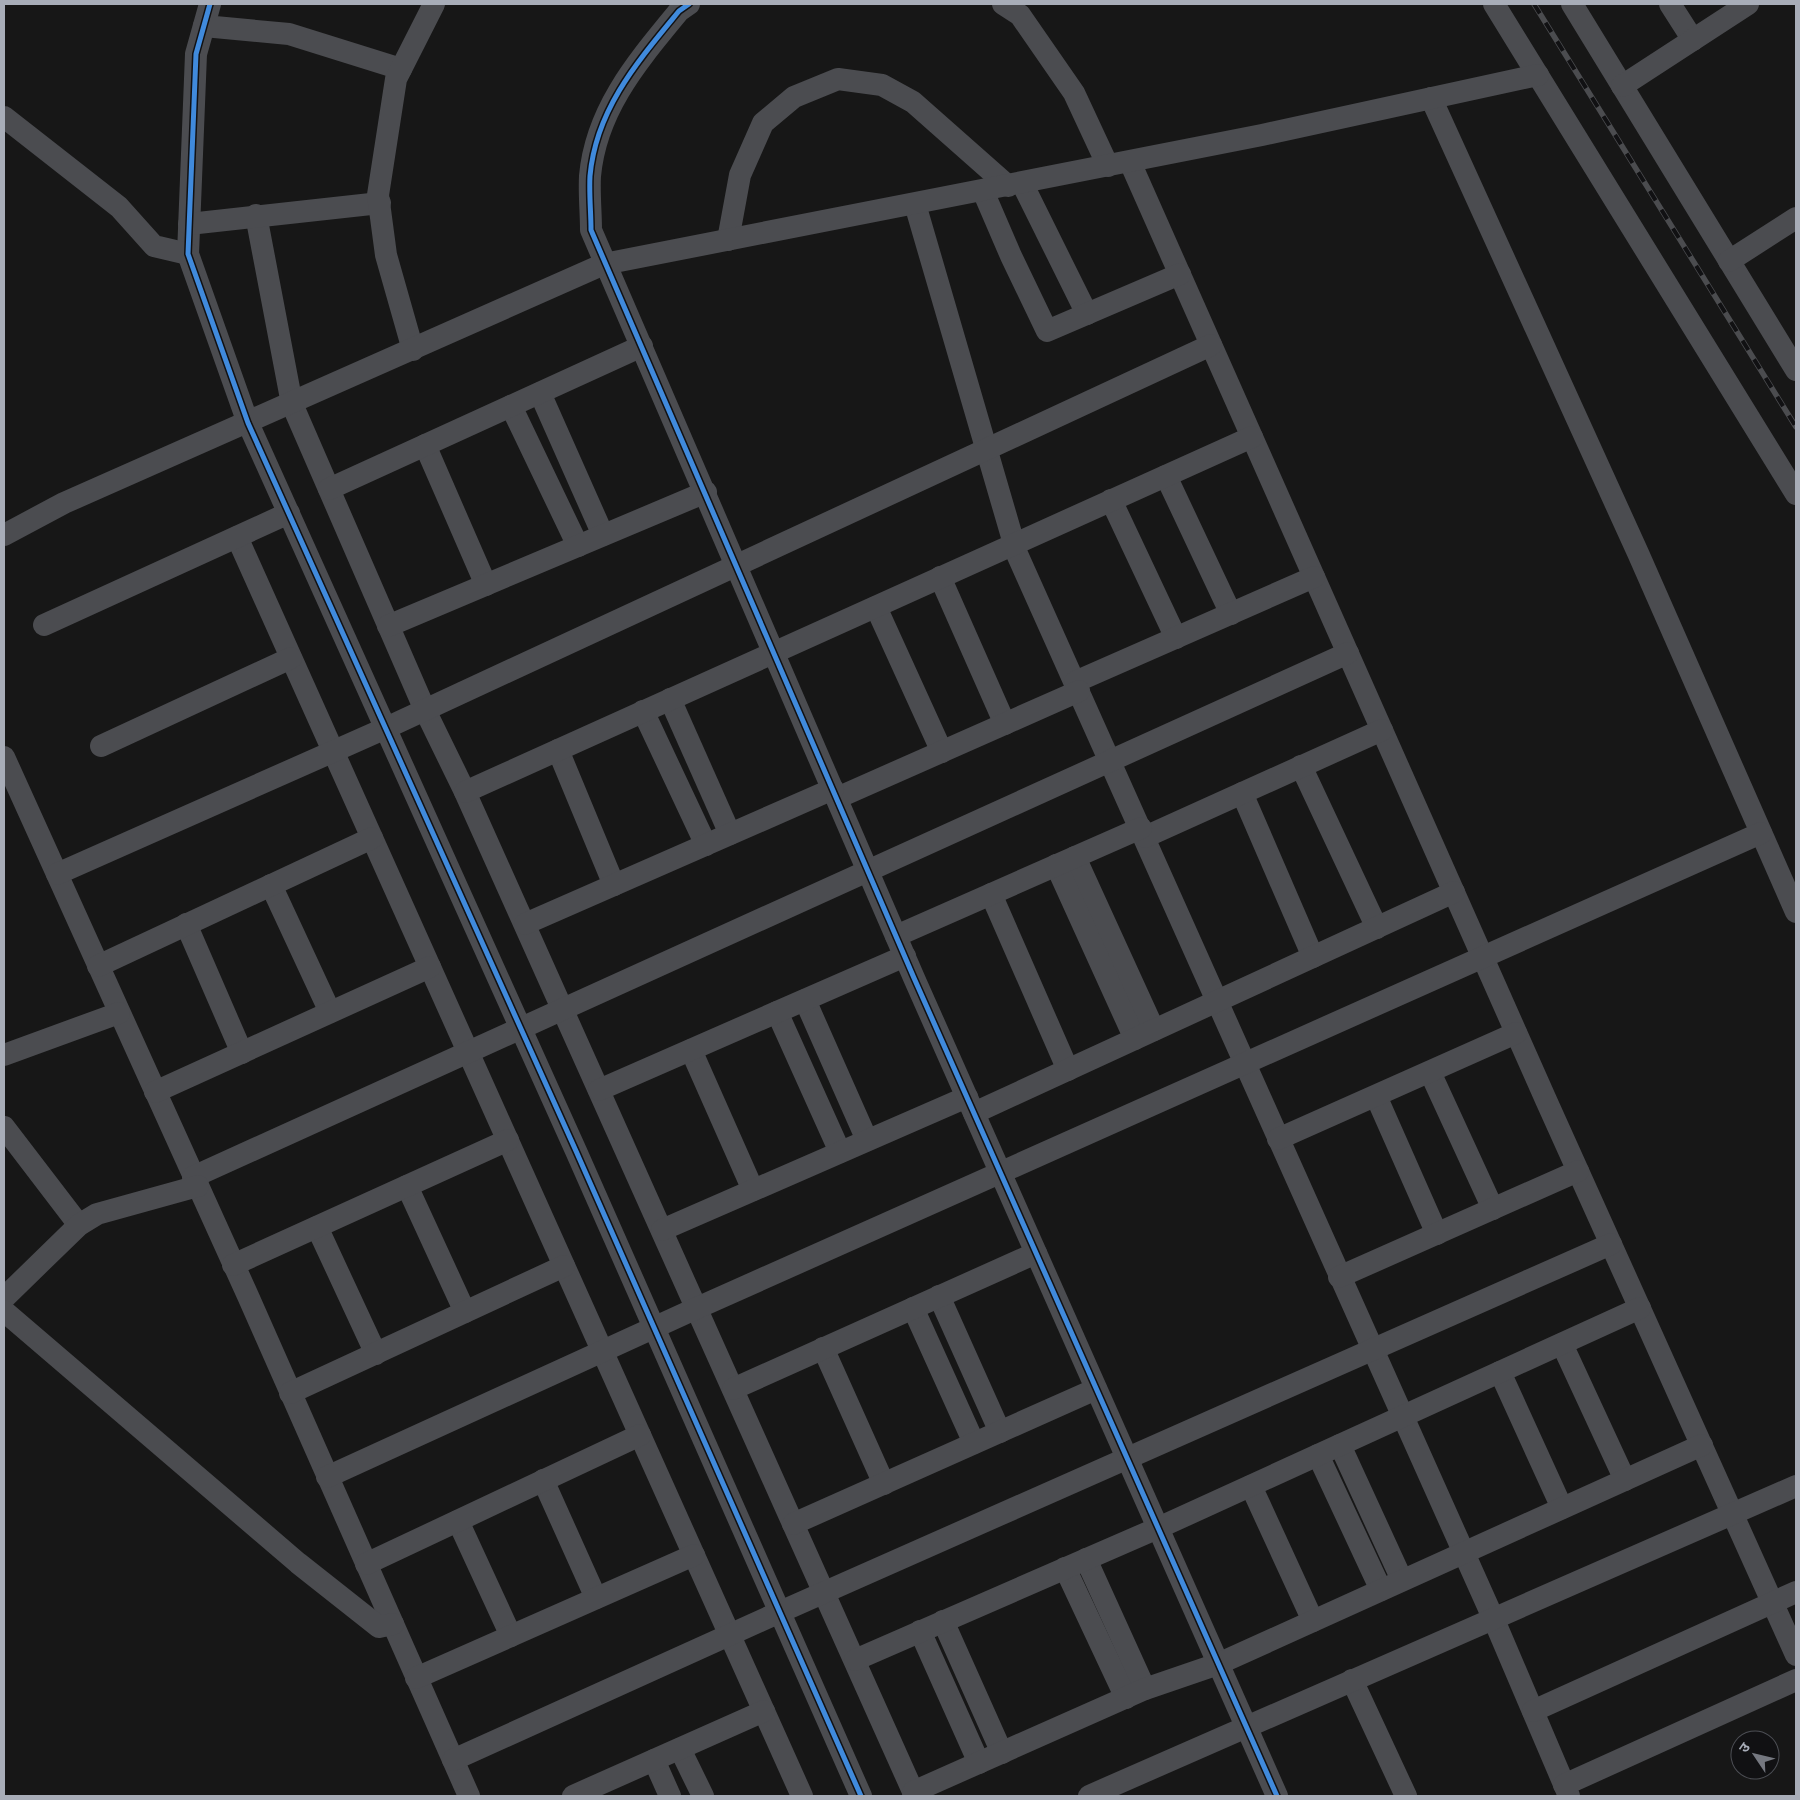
<svg xmlns="http://www.w3.org/2000/svg" width="1800" height="1800" font-family="'IBM Plex Sans','Noto Sans Devanagari',sans-serif">
	<style>
		.lines { fill: none; stroke-linecap: round; stroke-linejoin: round }
		.minor { stroke: #4b4c50; stroke-width: 22 }
		.rail-casing { stroke: #4b4c4f; stroke-width: 5.5 }
		.rail { stroke: #111113; stroke-width: 4; stroke-dasharray: 11; stroke-linecap: butt }
		.cycleway-casing { stroke: #111113; stroke-width: 8 }
		.cycleway { stroke: #408adc; stroke-width: 5 }
	</style>
	<rect width="100%" height="100%" fill="#171717"/>
	<g class="lines">
		<!-- minor -->
		<g class="minor">
			<polyline points="210,4 196,54 188,254 248,423 576,1151 861,1796"/>
			<path d="M689,4L679,11C638,61 596,109 590,176C589,194 591,212 591,230L914,978L1277,1796"/>
			<polyline points="1003,4 1020,15 1074,93 1108,166"/>
			<polyline points="1494,4 1796,494"/>
			<polyline points="1572,4 1796,370"/>
			<polyline points="1670,4 1693,40"/>
			<polyline points="204,26 289,34 401,69"/>
			<polyline points="1622,86 1748,4"/>
			<polyline points="1431,98 1638,553 1796,912"/>
			<polyline points="4,117 119,207 154,246 188,254"/>
			<polyline points="1130,162 1546,1100 1796,1655"/>
			<polyline points="1022,183 1087,314"/>
			<polyline points="983,191 1011,256 1047,331 1180,274"/>
			<polyline points="915,204 1017,554 1494,1620 1569,1796"/>
			<polyline points="256,215 292,404 425,710 465,792 915,1796"/>
			<polyline points="189,224 380,203"/>
			<polyline points="728,240 740,175 763,123 794,97 838,79 882,85 913,102 1008,186"/>
			<polyline points="1729,261 1796,218"/>
			<polyline points="413,350 386,255 378,195 396,79 434,4"/>
			<polyline points="540,393 603,535"/>
			<polyline points="511,406 578,546"/>
			<polyline points="425,445 486,585"/>
			<polyline points="1166,476 1231,614"/>
			<polyline points="329,489 642,346"/>
			<polyline points="1111,500 1176,638"/>
			<polyline points="4,535 64,503 604,264 1262,135 1538,75"/>
			<polyline points="237,537 802,1796"/>
			<polyline points="940,577 1005,724"/>
			<polyline points="876,607 942,752"/>
			<polyline points="44,625 289,513"/>
			<polyline points="388,626 706,492"/>
			<polyline points="1075,682 1314,577"/>
			<polyline points="670,699 730,834"/>
			<polyline points="643,711 706,845"/>
			<polyline points="101,746 291,658"/>
			<polyline points="558,750 614,885"/>
			<polyline points="4,757 248,1296 469,1796"/>
			<polyline points="1301,766 1377,928"/>
			<polyline points="465,792 1252,437"/>
			<polyline points="1242,793 1313,957"/>
			<polyline points="837,798 1079,691"/>
			<polyline points="1145,837 1382,730"/>
			<polyline points="1075,857 1154,1030"/>
			<polyline points="1056,865 1135,1039"/>
			<polyline points="57,874 386,728 1211,345"/>
			<polyline points="271,885 330,1012"/>
			<polyline points="991,894 1068,1070"/>
			<polyline points="186,924 242,1053"/>
			<polyline points="525,924 833,789"/>
			<polyline points="896,936 1141,828"/>
			<polyline points="98,966 372,838"/>
			<polyline points="805,1000 867,1140"/>
			<polyline points="777,1012 840,1152"/>
			<polyline points="691,1050 753,1190"/>
			<polyline points="4,1055 119,1013"/>
			<polyline points="1430,1072 1493,1209"/>
			<polyline points="599,1090 905,956"/>
			<polyline points="155,1092 430,967"/>
			<polyline points="1376,1096 1437,1234"/>
			<polyline points="974,1113 1454,892"/>
			<polyline points="4,1127 79,1225"/>
			<polyline points="1278,1139 1516,1033"/>
			<polyline points="193,1177 1348,653"/>
			<polyline points="407,1186 465,1312"/>
			<polyline points="317,1227 376,1354"/>
			<polyline points="662,1230 967,1097"/>
			<polyline points="233,1265 508,1140"/>
			<polyline points="1339,1277 1578,1171"/>
			<polyline points="939,1296 1000,1432"/>
			<polyline points="4,1298 79,1225 97,1214 198,1186"/>
			<polyline points="913,1308 974,1443"/>
			<polyline points="4,1311 298,1563 379,1627 393,1624"/>
			<polyline points="1562,1344 1625,1480"/>
			<polyline points="823,1348 884,1484"/>
			<polyline points="1500,1372 1562,1508"/>
			<polyline points="733,1389 1036,1253"/>
			<polyline points="290,1393 564,1266"/>
			<polyline points="1340,1445 1402,1580"/>
			<polyline points="1318,1455 1381,1590"/>
			<polyline points="327,1477 697,1308 1761,833"/>
			<polyline points="543,1480 596,1598"/>
			<polyline points="1251,1486 1313,1621"/>
			<polyline points="458,1521 511,1636"/>
			<polyline points="793,1524 1096,1389"/>
			<polyline points="1086,1559 1145,1689"/>
			<polyline points="366,1564 640,1435"/>
			<polyline points="1065,1568 1126,1698"/>
			<polyline points="943,1621 1002,1753"/>
			<polyline points="920,1631 979,1763"/>
			<polyline points="855,1660 1158,1528 1640,1308"/>
			<polyline points="416,1678 694,1555"/>
			<polyline points="1352,1680 1406,1796"/>
			<polyline points="1533,1711 1796,1592"/>
			<polyline points="680,1749 703,1796"/>
			<polyline points="453,1760 780,1612 1611,1244"/>
			<polyline points="654,1760 670,1796"/>
			<polyline points="1564,1785 1796,1680"/>
			<polyline points="913,1792 1145,1689 1218,1664 1702,1445"/>
			<polyline points="573,1796 764,1711"/>
			<polyline points="1089,1796 1796,1486"/>
		</g>
		<defs>
			<polyline id="rail" points="1534,4 1796,427"/>
		</defs>
		<!-- rail casing -->
		<use href="#rail" class="rail-casing"/>
		<!-- rail -->
		<use href="#rail" class="rail"/>
		<defs>
			<g id="cycleway">
				<polyline points="210,4 196,54 188,254 248,423 576,1151 861,1796"/>
				<path d="M689,4L679,11C638,61 596,109 590,176C589,194 591,212 591,230L914,978L1277,1796"/>
			</g>
		</defs>
		<!-- cycleway casing -->
		<use href="#cycleway" class="cycleway-casing"/>
		<!-- cycleway -->
		<use href="#cycleway" class="cycleway"/>
	</g>
	<!-- border -->
	<rect width="1800" height="1800" fill="none" stroke="#a8adb8" stroke-width="10"/>
	<!-- north arrow -->
	<g transform="translate(1755 1755) rotate(305)"><circle r="24" fill="#111113" stroke="#4d4f55"/>
	<path d="M0-4L9 19L0 12L-9 19Z" fill="#757880"/>
	<text y="-8" font-size="14" font-weight="bold" text-anchor="middle" fill="#a8adb8">उ</text>
	</g>
</svg>
